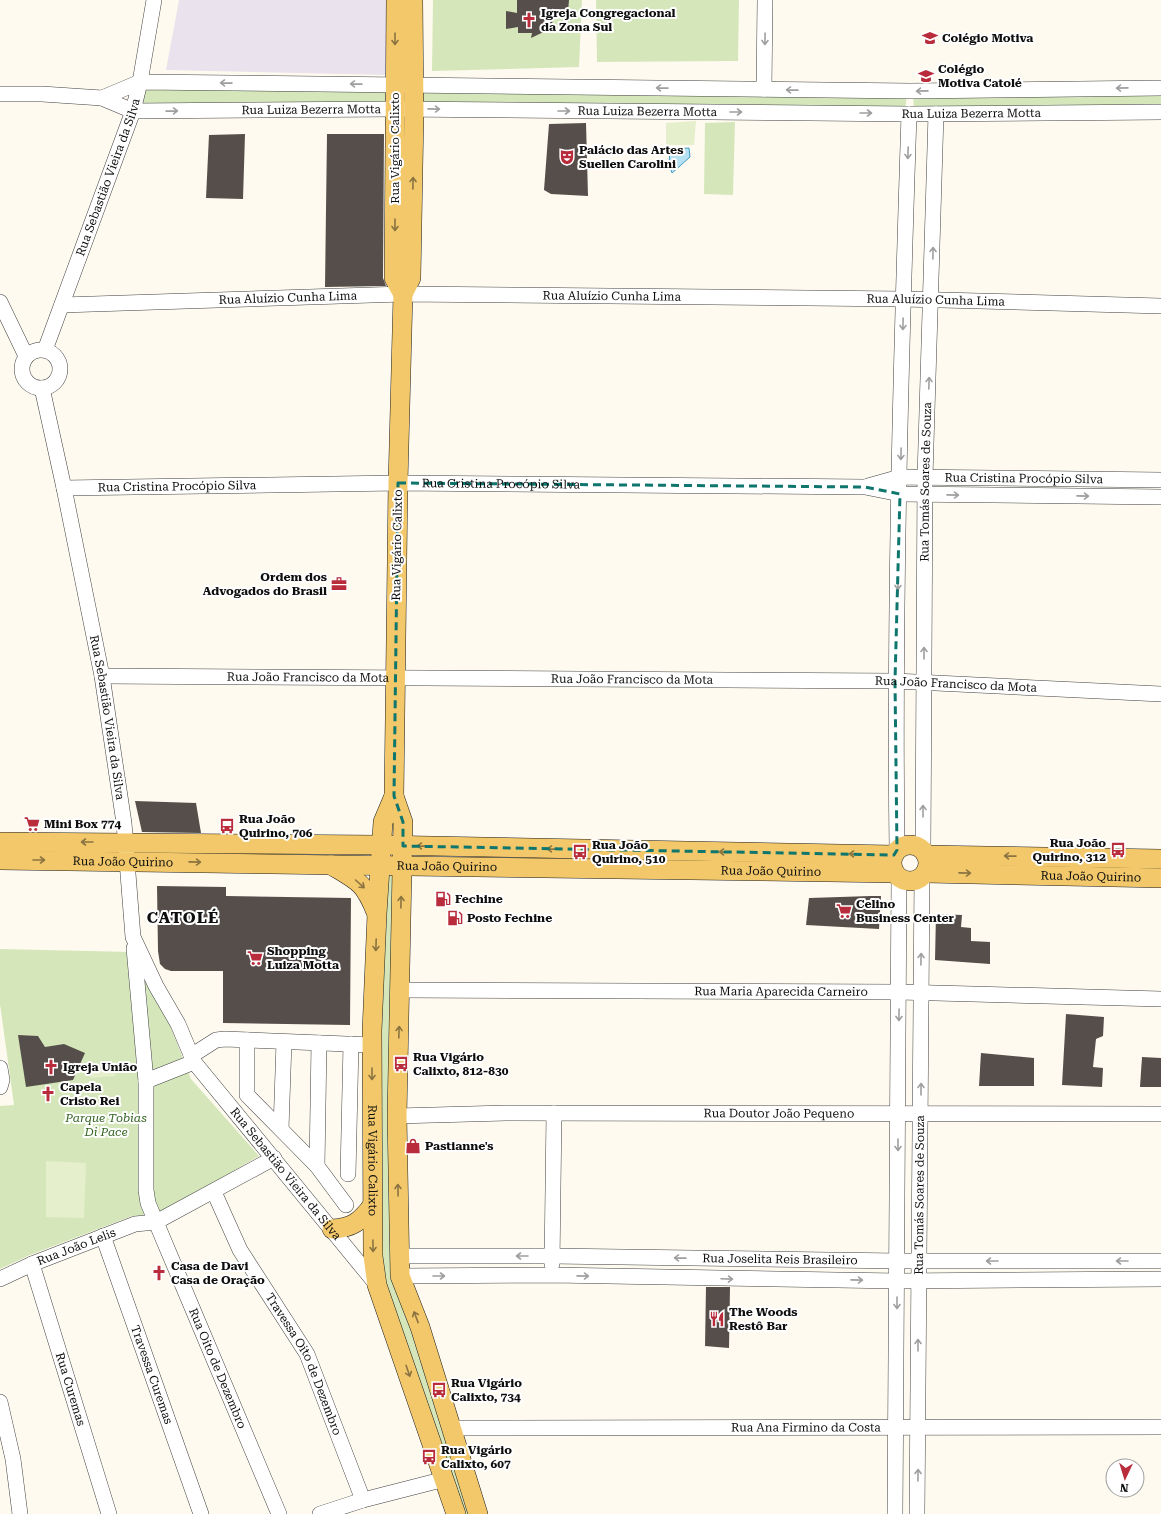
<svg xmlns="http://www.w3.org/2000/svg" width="1161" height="1514" font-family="'Roboto Serif',serif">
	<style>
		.industrial { fill: #eae2ec }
		.green { fill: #d5e7ba }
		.pitch { fill: #e5efcb }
		.water { fill: #b6e1f3; stroke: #409bc7 }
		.building { fill: #564e4a }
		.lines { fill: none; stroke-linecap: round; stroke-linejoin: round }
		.minor-casing { stroke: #414141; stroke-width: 16 }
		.major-casing { stroke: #1f1f1f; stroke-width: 20 }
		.minor { stroke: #fff; stroke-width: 15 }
		.major { stroke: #f2c86b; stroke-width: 19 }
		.oneway { stroke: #8b7441 }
		.oneway2 { stroke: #9f9f9f }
		.marked { fill: none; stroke: #0f766e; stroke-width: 3; stroke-dasharray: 8 5; stroke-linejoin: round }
		.labels { text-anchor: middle; stroke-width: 4; stroke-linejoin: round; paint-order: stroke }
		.poi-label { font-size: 12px; font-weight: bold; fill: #0e0e0e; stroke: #fff; text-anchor: start }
		.street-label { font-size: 12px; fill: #0e0e0e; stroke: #fff }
		.park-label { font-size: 12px; font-style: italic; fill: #336321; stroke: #fff }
		.district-label { font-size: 16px; font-weight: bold; letter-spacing: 1px; fill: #0e0e0e; stroke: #fff }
	</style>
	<rect width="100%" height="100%" fill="#fefaef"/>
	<!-- industrial -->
	<polygon class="industrial" points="179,0 388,0 387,75 166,70"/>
	<!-- green -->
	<g class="green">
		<polygon points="433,0 582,0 579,67 432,71"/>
		<polygon points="596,0 739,0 738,61 597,62"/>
		<polygon points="146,87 391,89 391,105 138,108"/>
		<polygon points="419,89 907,94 905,110 419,105"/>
		<polygon points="1161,92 1161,109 914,110 913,94"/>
		<polygon points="735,122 733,195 704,194 705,123"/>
		<polygon points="381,867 400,868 397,1280 477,1514 460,1514 380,1283"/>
		<polygon points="0,949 132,952 168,1020 191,1079 259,1156 158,1215 132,1216 30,1255 0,1269 0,1106 14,1105 0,1004"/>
	</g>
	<!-- pitch -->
	<g class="pitch">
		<polygon points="696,121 694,145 666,145 666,123"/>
		<polygon points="116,1062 115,1076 91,1078 87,1067"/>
		<polygon points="46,1161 86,1163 84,1218 46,1217"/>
	</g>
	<!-- water -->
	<polygon class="water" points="689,148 690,157 672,173 669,164 670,149"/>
	<!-- building -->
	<g class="building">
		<polygon points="517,0 569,0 568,12 553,11 552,28 531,38 532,33 518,33 518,27 506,29 506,11 517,13"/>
		<polygon points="586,123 588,196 551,194 544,190 549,124"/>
		<polygon points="245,134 243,199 206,198 209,135"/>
		<polygon points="327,134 384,134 383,278 386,286 325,287"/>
		<polygon points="135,801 196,803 201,833 142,832"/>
		<polygon points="157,886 226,887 226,896 351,898 350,1025 223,1023 223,971 171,971 165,969 160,964 158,951"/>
		<polygon points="871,896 881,896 879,929 806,925 809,898"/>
		<polygon points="936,914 962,915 961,927 971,928 971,941 990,942 990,964 935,960"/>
		<polygon points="1066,1014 1104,1017 1103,1036 1096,1039 1093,1067 1103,1068 1102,1087 1062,1085"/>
		<polygon points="18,1035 38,1036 45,1047 64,1044 85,1053 73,1080 26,1087"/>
		<polygon points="981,1053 1034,1058 1034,1086 979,1086"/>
		<polygon points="1142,1057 1161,1058 1161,1087 1140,1087"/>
		<polygon points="706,1287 730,1287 729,1348 705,1346"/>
	</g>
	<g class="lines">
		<defs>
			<g id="minor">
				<polyline points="764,89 765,0"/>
				<path id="s1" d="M0,94H42L102,98L133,111L395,109L909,114L1161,112"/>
				<polyline points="102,98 140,82 910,91 1161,88"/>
				<polyline points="0,302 26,356"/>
				<path id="s2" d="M62,305L403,294L903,299L1161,306"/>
				<path id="s3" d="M45,350L133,111L140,82L154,0"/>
				<circle cx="41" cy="369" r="19"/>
				<path id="s4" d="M42,388L64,488L102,676L124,823L133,937L156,986L178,1024L194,1062L377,1285"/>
				<path id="s5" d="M868,486L900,477L1161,480"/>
				<path id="s6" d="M64,488L398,483L865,487L900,494L1161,497"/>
				<path id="s7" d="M102,676L895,681L1161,694"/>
				<path d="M897,850C894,604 901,359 909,114"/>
				<path id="s8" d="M923,850L925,477L936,114"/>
				<path id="s9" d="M134,948L146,1081V1190L148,1203L279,1514"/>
				<path id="s10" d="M400,990L899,992L1161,999"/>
				<polyline points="247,1040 247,1095 317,1166 346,1205"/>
				<polyline points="191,1056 216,1040 225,1039 372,1045"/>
				<polyline points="0,1068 2,1080 0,1087"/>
				<polyline points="146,1081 194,1062"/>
				<path id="s11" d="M397,1116L506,1113L1161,1114"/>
				<polyline points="281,1129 284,1042"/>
				<polyline points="317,1166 319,1043"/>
				<polyline points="348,1174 351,1044"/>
				<path id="s12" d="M214,1192L240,1250L307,1354L363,1500"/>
				<path id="s13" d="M103,1236L201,1514"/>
				<path id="s14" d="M399,1256H552L898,1261H1161"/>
				<path id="s15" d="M32,1264L109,1514"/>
				<polyline points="552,1264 554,1113"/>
				<polyline points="400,1276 552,1275 898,1281 1161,1279"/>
				<path id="s16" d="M0,1279L32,1264L135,1224L156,1222L274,1158"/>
				<polyline points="0,1402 13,1459 20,1514"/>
				<path id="s17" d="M450,1428L1161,1427"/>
				<polyline points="320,1514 363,1500 445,1479"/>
				<polyline points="895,1514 899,878"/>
				<path id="s18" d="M917,1514L922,876"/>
			</g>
			<g id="major">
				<polyline points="396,0 394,278 403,294"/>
				<polyline points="413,0 414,114 411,278 403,294 398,483 394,796 403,822 397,1116 400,1276 420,1327 478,1514"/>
				<path id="s19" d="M394,796L383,822L377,914L372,1031L373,1256L377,1285L456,1514"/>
				<polyline points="0,842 380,845 894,855"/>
				<circle cx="910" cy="863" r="18"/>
				<polyline points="926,855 1161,859"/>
				<path id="s20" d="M0,860L895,873"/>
				<path d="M331,865C358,881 364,882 376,912"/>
				<path id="s21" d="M926,873L1161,878"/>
				<path d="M332,1229C352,1228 360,1222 372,1206"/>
			</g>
		</defs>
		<!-- minor casing -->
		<use href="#minor" class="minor-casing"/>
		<!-- major casing -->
		<use href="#major" class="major-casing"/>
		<!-- minor -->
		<use href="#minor" class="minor"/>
		<!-- major -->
		<use href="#major" class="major"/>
	</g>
	<!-- one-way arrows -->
	<defs><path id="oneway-shaft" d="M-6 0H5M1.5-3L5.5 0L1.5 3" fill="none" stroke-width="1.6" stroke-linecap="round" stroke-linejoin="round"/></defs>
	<g class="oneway">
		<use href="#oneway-shaft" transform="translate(395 39) rotate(90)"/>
		<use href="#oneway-shaft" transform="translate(413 183) rotate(-89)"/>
		<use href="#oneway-shaft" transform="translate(395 225) rotate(90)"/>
		<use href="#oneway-shaft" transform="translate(87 842) rotate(-180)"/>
		<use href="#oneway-shaft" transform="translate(423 846) rotate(-179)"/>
		<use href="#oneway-shaft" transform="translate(553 849) rotate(-179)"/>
		<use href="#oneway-shaft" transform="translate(725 852) rotate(-179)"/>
		<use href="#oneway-shaft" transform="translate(855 854) rotate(-179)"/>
		<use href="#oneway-shaft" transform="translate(1010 856) rotate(-179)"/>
		<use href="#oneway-shaft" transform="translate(39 860)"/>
		<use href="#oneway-shaft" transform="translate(195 862) rotate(1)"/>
		<use href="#oneway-shaft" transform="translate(965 873) rotate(1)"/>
		<use href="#oneway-shaft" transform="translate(360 884) rotate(42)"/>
		<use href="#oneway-shaft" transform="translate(401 902) rotate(-89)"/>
		<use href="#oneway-shaft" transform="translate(376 945) rotate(92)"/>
		<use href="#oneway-shaft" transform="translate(399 1032) rotate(-88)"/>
		<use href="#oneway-shaft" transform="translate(372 1074) rotate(90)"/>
		<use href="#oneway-shaft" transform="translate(398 1190) rotate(-91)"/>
		<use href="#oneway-shaft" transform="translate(373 1246) rotate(89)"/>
		<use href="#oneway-shaft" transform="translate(416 1317) rotate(-111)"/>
		<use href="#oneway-shaft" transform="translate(408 1371) rotate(71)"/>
	</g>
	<g class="oneway2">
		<use href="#oneway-shaft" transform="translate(765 39) rotate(91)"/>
		<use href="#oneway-shaft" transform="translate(226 83) rotate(-179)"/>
		<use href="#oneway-shaft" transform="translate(356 84) rotate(-179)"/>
		<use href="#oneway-shaft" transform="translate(662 88) rotate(-179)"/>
		<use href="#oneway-shaft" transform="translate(1122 88) rotate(179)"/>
		<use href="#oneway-shaft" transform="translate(792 90) rotate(-179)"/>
		<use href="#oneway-shaft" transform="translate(922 91) rotate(179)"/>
		<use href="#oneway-shaft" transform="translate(434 109) rotate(1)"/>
		<use href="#oneway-shaft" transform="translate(172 111) rotate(-1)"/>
		<use href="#oneway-shaft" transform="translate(564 111)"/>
		<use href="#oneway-shaft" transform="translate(736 112)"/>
		<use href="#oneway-shaft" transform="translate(866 113)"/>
		<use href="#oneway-shaft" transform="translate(908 153) rotate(92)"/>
		<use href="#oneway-shaft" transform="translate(933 253) rotate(-89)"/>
		<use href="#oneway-shaft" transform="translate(903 324) rotate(91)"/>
		<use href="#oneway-shaft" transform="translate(929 383) rotate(-88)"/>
		<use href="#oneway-shaft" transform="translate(901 454) rotate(91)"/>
		<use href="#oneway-shaft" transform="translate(953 495) rotate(1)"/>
		<use href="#oneway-shaft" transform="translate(1083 496) rotate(1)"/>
		<use href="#oneway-shaft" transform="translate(898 584) rotate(91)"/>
		<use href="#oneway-shaft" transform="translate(924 653) rotate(-90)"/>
		<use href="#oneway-shaft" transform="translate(923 811) rotate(-90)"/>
		<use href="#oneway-shaft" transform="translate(921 959) rotate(-89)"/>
		<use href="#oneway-shaft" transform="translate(899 1015) rotate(91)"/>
		<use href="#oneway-shaft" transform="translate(921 1089) rotate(-90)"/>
		<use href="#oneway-shaft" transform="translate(898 1145) rotate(90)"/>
		<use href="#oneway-shaft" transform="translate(522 1256) rotate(-180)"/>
		<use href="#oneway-shaft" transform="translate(680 1258) rotate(-179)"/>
		<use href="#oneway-shaft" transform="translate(992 1261) rotate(-180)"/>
		<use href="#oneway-shaft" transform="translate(1122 1261) rotate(-180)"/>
		<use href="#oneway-shaft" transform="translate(439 1276)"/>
		<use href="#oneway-shaft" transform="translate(583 1276) rotate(1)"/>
		<use href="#oneway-shaft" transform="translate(727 1279) rotate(2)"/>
		<use href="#oneway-shaft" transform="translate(857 1280) rotate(1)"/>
		<use href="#oneway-shaft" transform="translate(897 1303) rotate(90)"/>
		<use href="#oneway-shaft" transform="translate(918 1345) rotate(-90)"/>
		<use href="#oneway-shaft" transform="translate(918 1475) rotate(-89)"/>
	</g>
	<!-- marked area -->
	<path class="marked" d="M398,483L865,487L900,494L895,681L897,850L894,855L403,846V822L394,796Z"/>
	<!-- icons -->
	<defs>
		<symbol id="church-bare" viewBox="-9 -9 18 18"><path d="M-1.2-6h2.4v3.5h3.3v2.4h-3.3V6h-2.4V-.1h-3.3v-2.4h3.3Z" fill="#b82c3c" stroke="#fff" stroke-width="2.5" paint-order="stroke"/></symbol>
		<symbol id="school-bare" viewBox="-9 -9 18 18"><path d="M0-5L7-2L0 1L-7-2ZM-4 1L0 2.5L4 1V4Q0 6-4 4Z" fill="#b82c3c" stroke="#fff" stroke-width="2.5" paint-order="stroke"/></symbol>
		<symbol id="theatre-bare" viewBox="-9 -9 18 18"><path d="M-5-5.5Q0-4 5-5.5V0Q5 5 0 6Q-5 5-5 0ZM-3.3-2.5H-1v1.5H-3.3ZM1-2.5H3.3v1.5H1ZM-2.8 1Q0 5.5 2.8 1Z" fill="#b82c3c" stroke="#fff" stroke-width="2.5" paint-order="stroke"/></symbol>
		<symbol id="office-bare" viewBox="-9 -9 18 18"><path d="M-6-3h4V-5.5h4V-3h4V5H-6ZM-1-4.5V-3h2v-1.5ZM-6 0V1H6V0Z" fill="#b82c3c" stroke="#fff" stroke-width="2.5" paint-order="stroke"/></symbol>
		<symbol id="supermarket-bare" viewBox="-9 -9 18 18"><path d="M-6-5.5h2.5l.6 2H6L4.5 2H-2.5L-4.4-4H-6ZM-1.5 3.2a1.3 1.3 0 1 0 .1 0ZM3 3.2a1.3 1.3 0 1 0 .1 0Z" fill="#b82c3c" stroke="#fff" stroke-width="2.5" paint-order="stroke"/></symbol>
		<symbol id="bus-bare" viewBox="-9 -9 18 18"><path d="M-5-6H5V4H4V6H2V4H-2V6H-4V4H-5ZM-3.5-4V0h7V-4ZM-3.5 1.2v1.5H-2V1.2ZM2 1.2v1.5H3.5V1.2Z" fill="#b82c3c" stroke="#fff" stroke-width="2.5" paint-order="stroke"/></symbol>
		<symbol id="fuel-bare" viewBox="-9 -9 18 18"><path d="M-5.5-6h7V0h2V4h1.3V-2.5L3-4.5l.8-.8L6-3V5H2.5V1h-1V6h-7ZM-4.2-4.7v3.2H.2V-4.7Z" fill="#b82c3c" stroke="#fff" stroke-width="2.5" paint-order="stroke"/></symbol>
		<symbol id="shop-bare" viewBox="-9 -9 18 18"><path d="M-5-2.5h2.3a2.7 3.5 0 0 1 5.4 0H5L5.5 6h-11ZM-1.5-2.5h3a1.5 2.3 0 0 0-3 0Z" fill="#b82c3c" stroke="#fff" stroke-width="2.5" paint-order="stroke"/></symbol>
		<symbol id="restaurant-bare" viewBox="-9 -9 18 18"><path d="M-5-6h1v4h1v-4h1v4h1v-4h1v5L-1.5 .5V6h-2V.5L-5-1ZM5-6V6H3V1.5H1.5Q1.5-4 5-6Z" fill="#b82c3c" stroke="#fff" stroke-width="2.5" paint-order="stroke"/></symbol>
	</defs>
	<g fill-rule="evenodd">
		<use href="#church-bare" x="518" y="9" width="22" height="22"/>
		<use href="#school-bare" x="919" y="27" width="22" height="22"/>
		<use href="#school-bare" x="915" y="65" width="22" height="22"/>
		<use href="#theatre-bare" x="556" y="146" width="22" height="22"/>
		<use href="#office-bare" x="328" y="573" width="22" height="22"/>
		<use href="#supermarket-bare" x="21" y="813" width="22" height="22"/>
		<use href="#bus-bare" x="216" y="815" width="22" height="22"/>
		<use href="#bus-bare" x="1107" y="839" width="22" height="22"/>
		<use href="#bus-bare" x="569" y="841" width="22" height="22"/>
		<use href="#fuel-bare" x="432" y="888" width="22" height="22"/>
		<use href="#supermarket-bare" x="833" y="900" width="22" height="22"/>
		<use href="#fuel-bare" x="444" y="907" width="22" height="22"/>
		<use href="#supermarket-bare" x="244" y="947" width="22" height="22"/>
		<use href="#bus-bare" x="390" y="1053" width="22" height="22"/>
		<use href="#church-bare" x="40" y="1056" width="22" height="22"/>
		<use href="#church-bare" x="37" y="1083" width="22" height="22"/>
		<use href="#shop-bare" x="402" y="1135" width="22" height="22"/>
		<use href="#church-bare" x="148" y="1262" width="22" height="22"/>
		<use href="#restaurant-bare" x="706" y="1308" width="22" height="22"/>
		<use href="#bus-bare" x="428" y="1379" width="22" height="22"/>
		<use href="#bus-bare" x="418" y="1446" width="22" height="22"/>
	</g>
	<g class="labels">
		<!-- poi labels -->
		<g class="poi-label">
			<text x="541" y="17">Igreja Congregacional<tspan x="541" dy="14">da Zona Sul</tspan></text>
			<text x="942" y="42">Colégio Motiva</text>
			<text x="938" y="73">Colégio<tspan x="938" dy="14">Motiva Catolé</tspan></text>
			<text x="579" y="154">Palácio das Artes<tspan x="579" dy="14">Suellen Carolini</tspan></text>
			<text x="327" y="581" text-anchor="end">Ordem dos<tspan x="327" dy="14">Advogados do Brasil</tspan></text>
			<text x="239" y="823">Rua João<tspan x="239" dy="14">Quirino, 706</tspan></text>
			<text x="44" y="828">Mini Box 774</text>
			<text x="1106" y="847" text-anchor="end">Rua João<tspan x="1106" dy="14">Quirino, 312</tspan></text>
			<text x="592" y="849">Rua João<tspan x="592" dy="14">Quirino, 510</tspan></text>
			<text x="455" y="903">Fechine</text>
			<text x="856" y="908">Celino<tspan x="856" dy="14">Business Center</tspan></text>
			<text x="467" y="922">Posto Fechine</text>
			<text x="267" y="955">Shopping<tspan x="267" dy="14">Luiza Motta</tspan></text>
			<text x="413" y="1061">Rua Vigário<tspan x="413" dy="14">Calixto, 812-830</tspan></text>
			<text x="63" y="1071">Igreja União</text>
			<text x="60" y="1091">Capela<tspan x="60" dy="14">Cristo Rei</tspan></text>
			<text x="425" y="1150">Pastianne's</text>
			<text x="171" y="1270">Casa de Davi<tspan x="171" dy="14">Casa de Oração</tspan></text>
			<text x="729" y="1316">The Woods<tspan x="729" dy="14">Restô Bar</tspan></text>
			<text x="451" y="1387">Rua Vigário<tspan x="451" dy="14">Calixto, 734</tspan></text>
			<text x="441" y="1454">Rua Vigário<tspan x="441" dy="14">Calixto, 607</tspan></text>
		</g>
		<!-- street labels -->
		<g class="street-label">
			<text dy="4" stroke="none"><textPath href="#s1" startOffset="314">Rua Luiza Bezerra Motta</textPath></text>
			<text dy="4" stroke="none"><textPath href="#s1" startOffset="650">Rua Luiza Bezerra Motta</textPath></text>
			<text dy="4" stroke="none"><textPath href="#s1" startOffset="974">Rua Luiza Bezerra Motta</textPath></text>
			<text transform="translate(395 148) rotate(-90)" y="4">Rua Vigário Calixto</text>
			<text dy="4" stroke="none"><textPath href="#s3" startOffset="184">Rua Sebastião Vieira da Silva</textPath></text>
			<text dy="4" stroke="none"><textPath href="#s2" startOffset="550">Rua Aluízio Cunha Lima</textPath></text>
			<text dy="4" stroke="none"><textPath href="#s2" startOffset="226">Rua Aluízio Cunha Lima</textPath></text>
			<text dy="4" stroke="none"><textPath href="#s2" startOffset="874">Rua Aluízio Cunha Lima</textPath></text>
			<text dy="4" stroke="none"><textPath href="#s5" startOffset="157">Rua Cristina Procópio Silva</textPath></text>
			<text dy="4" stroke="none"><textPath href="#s8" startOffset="368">Rua Tomás Soares de Souza</textPath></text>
			<text dy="4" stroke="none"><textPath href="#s6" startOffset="437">Rua Cristina Procópio Silva</textPath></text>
			<text dy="4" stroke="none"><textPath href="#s6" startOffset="113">Rua Cristina Procópio Silva</textPath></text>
			<text transform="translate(397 545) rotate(-89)" y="4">Rua Vigário Calixto</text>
			<text dy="4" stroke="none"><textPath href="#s7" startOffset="206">Rua João Francisco da Mota</textPath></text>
			<text dy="4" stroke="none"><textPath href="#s7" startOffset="530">Rua João Francisco da Mota</textPath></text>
			<text dy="4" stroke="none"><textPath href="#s7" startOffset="854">Rua João Francisco da Mota</textPath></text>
			<text dy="4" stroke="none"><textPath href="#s4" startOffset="336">Rua Sebastião Vieira da Silva</textPath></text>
			<text dy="4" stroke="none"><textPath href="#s20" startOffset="123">Rua João Quirino</textPath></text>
			<text dy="4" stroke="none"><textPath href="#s20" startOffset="447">Rua João Quirino</textPath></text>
			<text dy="4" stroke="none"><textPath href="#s20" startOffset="771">Rua João Quirino</textPath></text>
			<text dy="4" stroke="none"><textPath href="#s21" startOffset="165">Rua João Quirino</textPath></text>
			<text dy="4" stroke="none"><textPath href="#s10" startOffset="381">Rua Maria Aparecida Carneiro</textPath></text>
			<text dy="4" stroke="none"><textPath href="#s11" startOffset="382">Rua Doutor João Pequeno</textPath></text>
			<text dy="4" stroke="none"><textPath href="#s19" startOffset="367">Rua Vigário Calixto</textPath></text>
			<text dy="4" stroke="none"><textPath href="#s4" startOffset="841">Rua Sebastião Vieira da Silva</textPath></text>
			<text dy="4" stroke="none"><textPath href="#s18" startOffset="319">Rua Tomás Soares de Souza</textPath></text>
			<text dy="4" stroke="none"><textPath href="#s16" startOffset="83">Rua João Lelis</textPath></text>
			<text dy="4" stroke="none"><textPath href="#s14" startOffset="381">Rua Joselita Reis Brasileiro</textPath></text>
			<text dy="4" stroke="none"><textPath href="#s12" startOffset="195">Travessa Oito de Dezembro</textPath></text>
			<text dy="4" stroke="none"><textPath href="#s9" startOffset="435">Rua Oito de Dezembro</textPath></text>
			<text dy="4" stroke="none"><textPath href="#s13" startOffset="147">Travessa Curemas</textPath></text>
			<text dy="4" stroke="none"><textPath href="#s15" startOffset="131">Rua Curemas</textPath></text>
			<text dy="4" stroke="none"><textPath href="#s17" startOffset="356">Rua Ana Firmino da Costa</textPath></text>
		</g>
		<!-- park labels -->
		<g class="park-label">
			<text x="106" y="1122">Parque Tobias<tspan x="106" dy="14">Di Pace</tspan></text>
		</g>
		<!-- district labels -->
		<g class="district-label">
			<text x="183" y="923">CATOLÉ</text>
		</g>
	</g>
	<!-- north arrow -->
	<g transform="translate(1125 1478) rotate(184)"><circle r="19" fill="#ffffff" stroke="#9f9f9f"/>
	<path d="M0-3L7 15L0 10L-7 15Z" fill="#b82c3c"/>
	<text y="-6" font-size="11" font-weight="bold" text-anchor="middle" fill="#0e0e0e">N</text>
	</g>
</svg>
